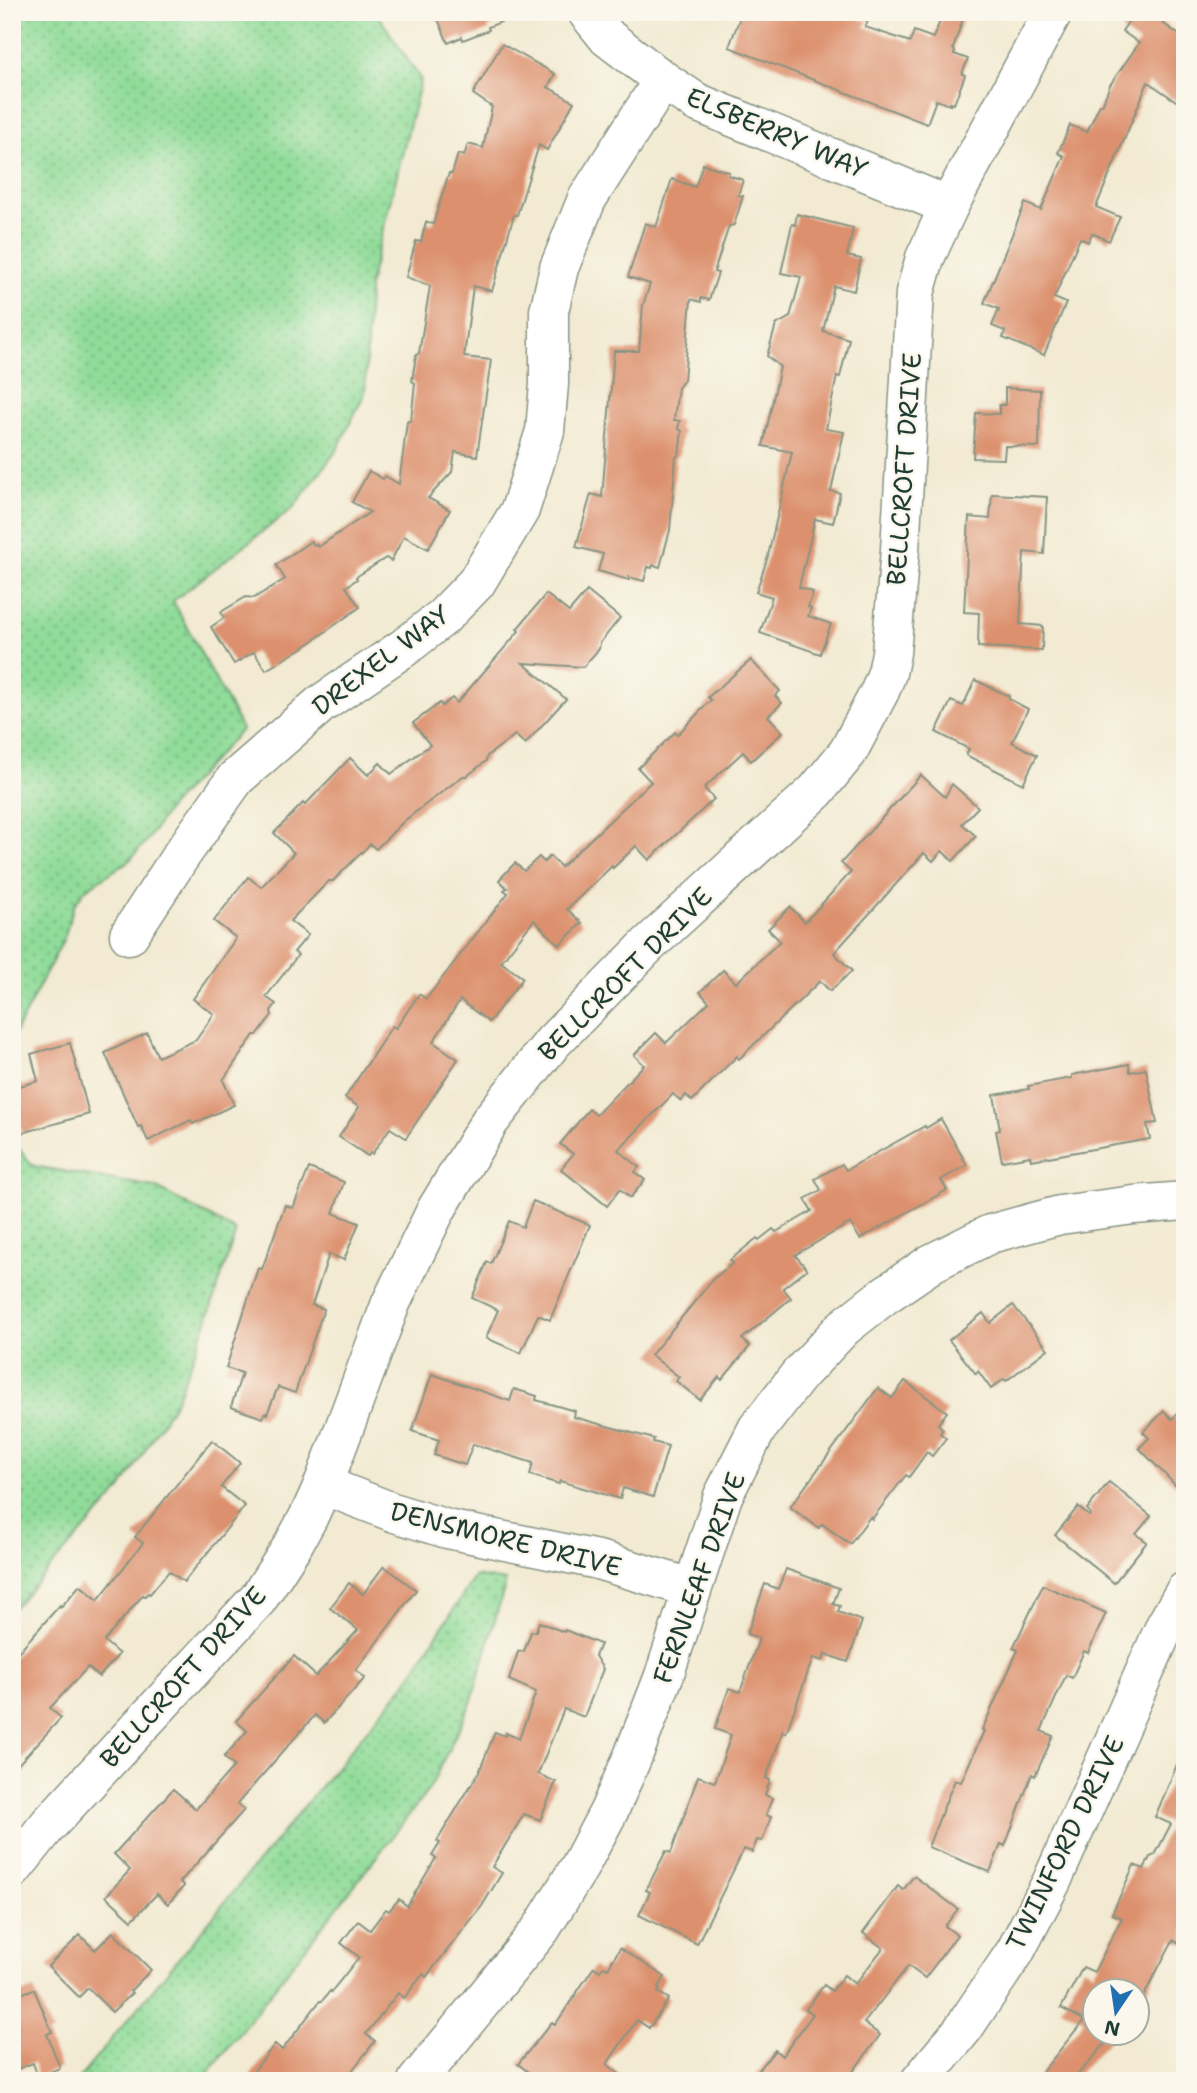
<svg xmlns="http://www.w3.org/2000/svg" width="1197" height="2093" font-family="'Shantell Sans',sans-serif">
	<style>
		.grass { fill: url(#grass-dots); stroke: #588c66; stroke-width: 2 }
		.building { fill: #dc906d }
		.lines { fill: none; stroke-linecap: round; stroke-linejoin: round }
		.minor-casing { stroke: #889483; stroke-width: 41 }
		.minor { stroke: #fff; stroke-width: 38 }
		.labels { text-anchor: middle; stroke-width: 5; stroke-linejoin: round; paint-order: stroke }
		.street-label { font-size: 26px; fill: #1f3d34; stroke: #fbf7ec }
	</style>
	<defs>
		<pattern id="grass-dots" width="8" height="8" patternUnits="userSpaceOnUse" patternTransform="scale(1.75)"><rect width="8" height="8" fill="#90dc99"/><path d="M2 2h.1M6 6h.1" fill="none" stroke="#75b47e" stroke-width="1.8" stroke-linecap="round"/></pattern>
	</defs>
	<rect width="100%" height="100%" fill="#fbf7ec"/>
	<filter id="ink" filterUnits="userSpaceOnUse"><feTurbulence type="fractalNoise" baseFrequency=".0143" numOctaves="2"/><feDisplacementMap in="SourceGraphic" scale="14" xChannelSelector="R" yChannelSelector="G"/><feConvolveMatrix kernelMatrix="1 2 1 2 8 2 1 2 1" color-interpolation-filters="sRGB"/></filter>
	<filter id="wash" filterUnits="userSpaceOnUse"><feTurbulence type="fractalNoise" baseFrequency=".00686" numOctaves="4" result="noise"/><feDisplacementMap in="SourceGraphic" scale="28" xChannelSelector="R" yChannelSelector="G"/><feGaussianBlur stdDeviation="1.57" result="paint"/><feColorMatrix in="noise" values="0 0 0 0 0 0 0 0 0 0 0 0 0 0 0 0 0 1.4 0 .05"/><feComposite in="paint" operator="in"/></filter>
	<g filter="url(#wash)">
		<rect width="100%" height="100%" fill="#f2ead2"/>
		<!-- grass -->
		<g class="grass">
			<polygon points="12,12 376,12 421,80 369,285 365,393 337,450 293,508 173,601 242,729 168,809 149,838 130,860 86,889 74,905 64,938 12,1039"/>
			<polygon points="12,1140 33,1166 155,1187 236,1231 206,1324 176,1400 121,1489 12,1610"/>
			<polygon points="475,1576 506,1581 471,1703 430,1788 202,2081 77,2081 406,1683"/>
		</g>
		<g id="blocks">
			<!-- building -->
			<g class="building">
				<polygon points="435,12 521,12 521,14 488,27 489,30 463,40 462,37 448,43"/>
				<polygon points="742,12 845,12 868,21 865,27 910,42 914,31 933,38 944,12 965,12 953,49 955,51 954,54 968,59 962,74 965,75 954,104 950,103 950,105 936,100 927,124 729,47"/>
				<polygon points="1135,12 1147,12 1185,39 1185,107 1148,82 1096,207 1120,217 1109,241 1092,233 1088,242 1080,238 1054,298 1066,303 1044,355 1003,338 1005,331 992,326 999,309 984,303 1025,203 1041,210 1064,156 1058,153 1070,125 1087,132 1100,104 1102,105 1110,85 1139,43 1122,31"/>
				<polygon points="502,44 555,74 548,87 574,102 547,150 539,145 517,215 514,215 492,291 473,286 464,357 491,360 477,456 455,452 452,472 428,498 450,510 428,549 404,536 391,561 386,558 356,577 357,579 346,587 360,607 304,647 266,670 254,652 234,664 211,627 224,618 221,612 246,597 254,598 285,579 276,565 311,541 314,545 316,544 318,547 370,512 352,502 369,471 383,479 385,476 399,484 407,422 411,420 415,383 412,381 416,355 419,353 430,286 406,277 416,241 421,242 426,222 433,224 449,173 452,174 458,154 464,156 468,144 483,148 492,107 473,94"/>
				<polygon points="703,164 729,172 728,175 743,180 738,195 743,196 734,225 729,226 714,272 718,273 709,300 701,298 701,302 691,299 684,380 678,388 674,420 680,421 678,428 682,431 679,455 676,457 670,530 660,567 653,565 652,568 648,567 644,581 629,577 629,580 598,571 603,554 576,547 591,494 602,497 614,351 639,351 643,305 650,284 628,277 645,223 656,227 672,179 695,187"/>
				<polygon points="797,214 853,228 847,256 861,259 854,291 834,286 823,331 849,339 840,377 837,376 826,429 844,432 831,491 840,493 833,523 815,519 799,587 813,592 808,607 811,608 808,616 831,624 820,654 760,633 772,597 756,592 768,556 792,452 763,446 780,367 767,356 776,325 790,317 801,277 781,273 792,224 795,225"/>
				<polygon points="1005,388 1040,390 1039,447 1005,446 1004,459 973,458 976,413 999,414 999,405 1005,405"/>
				<polygon points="992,494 1047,497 1044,554 1024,552 1020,624 1043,626 1042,650 978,647 979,613 964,612 969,517 990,519"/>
				<polygon points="587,591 620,618 600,643 599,649 583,667 523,663 566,699 525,744 515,735 487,756 486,761 467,776 463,776 404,821 376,849 370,844 333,881 329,881 290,921 308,935 294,952 298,955 266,997 276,1004 271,1011 272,1015 257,1035 254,1035 223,1080 234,1105 193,1124 191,1120 148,1141 141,1126 138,1127 105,1053 147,1033 158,1057 196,1040 214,1014 193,999 236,938 214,921 248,877 261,887 294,853 274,833 303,803 305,805 350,758 368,775 380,763 391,774 430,745 413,723 440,703 442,706 452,698 457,703 519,631 517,629 546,594 569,612"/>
				<polygon points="751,660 780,691 775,696 782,703 768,716 783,732 751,761 743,752 704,788 714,799 649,860 636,846 613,868 612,866 567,909 582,923 559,945 534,920 501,962 523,978 489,1022 460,1000 433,1042 458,1059 406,1138 390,1128 372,1154 370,1153 368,1156 339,1137 359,1107 345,1098 392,1026 396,1028 419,994 426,999 508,893 504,890 507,888 499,880 515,863 524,871 539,857 544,862 550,856 561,867 651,782 638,768 675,732 677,735 711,700 708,697"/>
				<polygon points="975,680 1009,696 1009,699 1028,709 1012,742 1037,755 1023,784 966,755 969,749 936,732 951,701 963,706"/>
				<polygon points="921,775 945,797 952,784 978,807 962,824 976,836 953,861 942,851 933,861 924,853 834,953 852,971 830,991 820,981 739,1059 737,1056 692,1101 686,1095 681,1101 673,1094 618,1150 639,1167 635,1172 645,1180 630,1198 620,1189 607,1206 561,1169 573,1154 560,1144 589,1109 596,1115 644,1065 634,1055 656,1033 666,1043 709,1002 700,992 723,970 736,983 780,941 768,929 790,907 805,922 851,872 841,863"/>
				<polygon points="70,1043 89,1114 22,1133 12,1098 12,1088 38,1081 31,1054"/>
				<polygon points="1129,1064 1130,1072 1146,1069 1157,1123 1147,1124 1150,1139 1031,1160 1030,1156 1002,1161 996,1131 1000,1130 994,1095 1029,1089 1028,1086 1072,1078 1072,1075"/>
				<polygon points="941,1119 967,1165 941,1180 947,1190 860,1239 850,1223 795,1255 807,1269 783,1288 791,1298 742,1339 750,1346 722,1380 719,1377 700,1400 676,1381 679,1377 651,1355 713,1279 733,1263 730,1260 757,1238 759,1240 773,1229 776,1232 812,1211 805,1199 821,1190 815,1179 842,1164 846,1170 925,1126 926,1128"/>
				<polygon points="309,1168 344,1182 333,1213 359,1223 344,1260 329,1254 312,1305 324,1309 295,1393 278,1387 267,1414 265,1413 263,1418 231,1407 242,1373 226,1368 258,1268 262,1269 285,1205 293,1208"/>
				<polygon points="533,1201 590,1225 550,1320 538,1315 521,1353 486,1338 498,1310 472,1298 487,1262 491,1264 509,1221 523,1227"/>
				<polygon points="1013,1305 1048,1349 1006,1381 1004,1379 991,1389 978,1371 976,1374 949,1340 983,1313 990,1323"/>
				<polygon points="432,1374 510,1401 514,1389 537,1396 536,1400 575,1411 574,1417 654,1439 653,1442 668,1446 653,1497 623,1488 620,1499 560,1481 559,1484 530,1475 533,1463 473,1444 465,1465 434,1455 439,1440 412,1431"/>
				<polygon points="905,1381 947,1412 938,1424 943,1429 940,1433 946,1438 932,1456 927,1452 909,1477 906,1475 872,1519 870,1517 850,1544 822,1524 819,1528 790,1507 878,1388 892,1398"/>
				<polygon points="1185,1406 1185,1495 1139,1448 1149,1438 1143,1432 1164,1411 1172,1419"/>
				<polygon points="212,1440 240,1463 221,1487 245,1506 184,1582 169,1571 150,1594 148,1593 145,1596 143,1595 104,1641 119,1654 99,1677 88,1667 50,1708 61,1718 12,1771 12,1659 60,1605 61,1607 80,1585 98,1600 143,1543 135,1537"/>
				<polygon points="1109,1482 1151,1516 1136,1534 1147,1542 1114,1583 1055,1535 1078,1507 1089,1516 1091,1514 1087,1509"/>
				<polygon points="384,1566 416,1590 356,1670 365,1678 324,1723 315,1715 237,1804 244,1810 180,1882 184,1886 168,1904 157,1894 132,1920 106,1896 130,1870 114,1854 173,1789 196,1809 234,1766 224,1757 247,1731 236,1721 294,1656 316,1676 358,1630 330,1608 349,1583 363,1594"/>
				<polygon points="786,1569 839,1588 833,1604 840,1606 838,1612 862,1621 848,1662 825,1654 823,1661 813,1658 786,1733 783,1731 766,1778 770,1780 765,1795 772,1798 766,1815 771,1817 762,1841 757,1840 752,1852 744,1849 697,1944 639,1915 650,1892 646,1890 666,1851 671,1853 698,1776 715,1782 731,1735 715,1729 729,1688 740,1692 759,1639 747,1634 765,1584 778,1589"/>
				<polygon points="1043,1585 1106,1613 1088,1653 1084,1651 1072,1678 1066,1675 1041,1731 1053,1736 1035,1776 1032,1774 1005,1846 1001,1844 990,1872 928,1847 949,1794 955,1780 961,1782 984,1731 982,1730 1018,1650 1013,1648"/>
				<polygon points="539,1622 564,1632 565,1630 600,1644 595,1656 603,1669 584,1717 564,1709 538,1774 556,1782 540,1820 524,1814 492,1867 502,1873 482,1906 426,1977 423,1974 404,1998 398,1993 366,2034 375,2041 344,2081 246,2081 275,2044 282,2050 320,2001 322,2001 330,1991 331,1992 359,1957 341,1943 358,1921 370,1930 386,1909 389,1911 399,1899 407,1906 436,1858 432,1856 440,1843 437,1841 479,1772 495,1732 505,1736 506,1733 519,1739 536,1692 509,1680 518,1652 524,1651 531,1632 536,1631"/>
				<polygon points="1184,1748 1185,1945 1173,1940 1138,2007 1138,1992 1096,1992 1096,2034 1114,2034 1072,2081 1035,2081 1084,2020 1061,2008 1083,1967 1094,1972 1122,1918 1112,1914 1134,1865 1144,1869 1150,1857 1155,1855 1171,1824 1155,1817"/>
				<polygon points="914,1876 958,1909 945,1926 957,1935 925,1978 908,1966 864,2023 880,2035 846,2081 750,2081 775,2050 782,2056 813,2014 806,2009 824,1985 832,1991 844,1975 855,1984 883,1948 863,1933 898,1886 903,1890"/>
				<polygon points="113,1932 151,1970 130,1991 132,1993 112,2012 88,1988 79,1997 48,1966 80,1935 95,1950"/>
				<polygon points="620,1948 665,1977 658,1988 660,1989 658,1992 669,1999 649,2028 637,2020 607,2064 628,2081 540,2081 518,2064 552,2022 555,2025 594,1967 600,1971 604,1966 608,1968"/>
				<polygon points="34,1989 52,2032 47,2034 60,2068 38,2077 33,2063 12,2071 12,1997"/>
			</g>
		</g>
	</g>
	<g filter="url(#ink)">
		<use href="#blocks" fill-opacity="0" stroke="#889483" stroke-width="2"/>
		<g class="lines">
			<defs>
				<g id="minor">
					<polyline points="587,12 608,38 663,80 696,102 949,206"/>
					<polyline points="129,935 180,857 236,778 321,704 405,647 443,617 476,583 520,510 545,431 549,384 549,311 559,268 587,199 663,80"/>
					<polyline points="323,1485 395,1513 447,1529 598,1560 691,1588"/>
					<polyline points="12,1870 49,1824 258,1599 293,1545 309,1516 323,1485 391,1303 436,1210 490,1121 553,1042 648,945 816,791 848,752 880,691 887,673 891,653 900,550 915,293 925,258 949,206 1053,12"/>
					<polyline points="417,2081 541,1929 580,1866 609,1811 633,1756 664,1676 723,1496 757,1429 799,1375 843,1328 885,1295 932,1263 990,1234 1060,1215 1134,1205 1185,1201"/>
					<polyline points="920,2081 963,2029 1015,1952 1052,1881 1165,1626 1185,1591"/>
				</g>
			</defs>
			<!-- minor casing -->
			<use href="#minor" class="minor-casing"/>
			<!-- minor -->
			<use href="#minor" class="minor"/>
		</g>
	</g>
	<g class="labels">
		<!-- street labels -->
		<g class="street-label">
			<text transform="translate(777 133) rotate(23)" y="9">ELSBERRY WAY</text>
			<text transform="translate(904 469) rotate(-86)" y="9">BELLCROFT DRIVE</text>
			<text transform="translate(381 660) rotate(-37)" y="9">DREXEL WAY</text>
			<text transform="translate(625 974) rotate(-45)" y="9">BELLCROFT DRIVE</text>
			<text transform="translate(506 1539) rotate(14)" y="9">DENSMORE DRIVE</text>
			<text transform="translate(699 1578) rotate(-70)" y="9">FERNLEAF DRIVE</text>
			<text transform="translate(183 1677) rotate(-48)" y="9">BELLCROFT DRIVE</text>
			<text transform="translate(1065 1843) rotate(-64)" y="9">TWINFORD DRIVE</text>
		</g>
	</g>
	<!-- margin -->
	<rect width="1197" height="2093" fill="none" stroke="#fbf7ec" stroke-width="42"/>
	<!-- north arrow -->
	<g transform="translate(1116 2012) rotate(193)"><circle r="33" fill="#fbf7ec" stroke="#a3ada2" stroke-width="2"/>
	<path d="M0-5L12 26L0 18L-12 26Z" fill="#1f6fb2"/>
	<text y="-10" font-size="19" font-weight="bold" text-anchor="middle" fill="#1f3d34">N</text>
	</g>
</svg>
